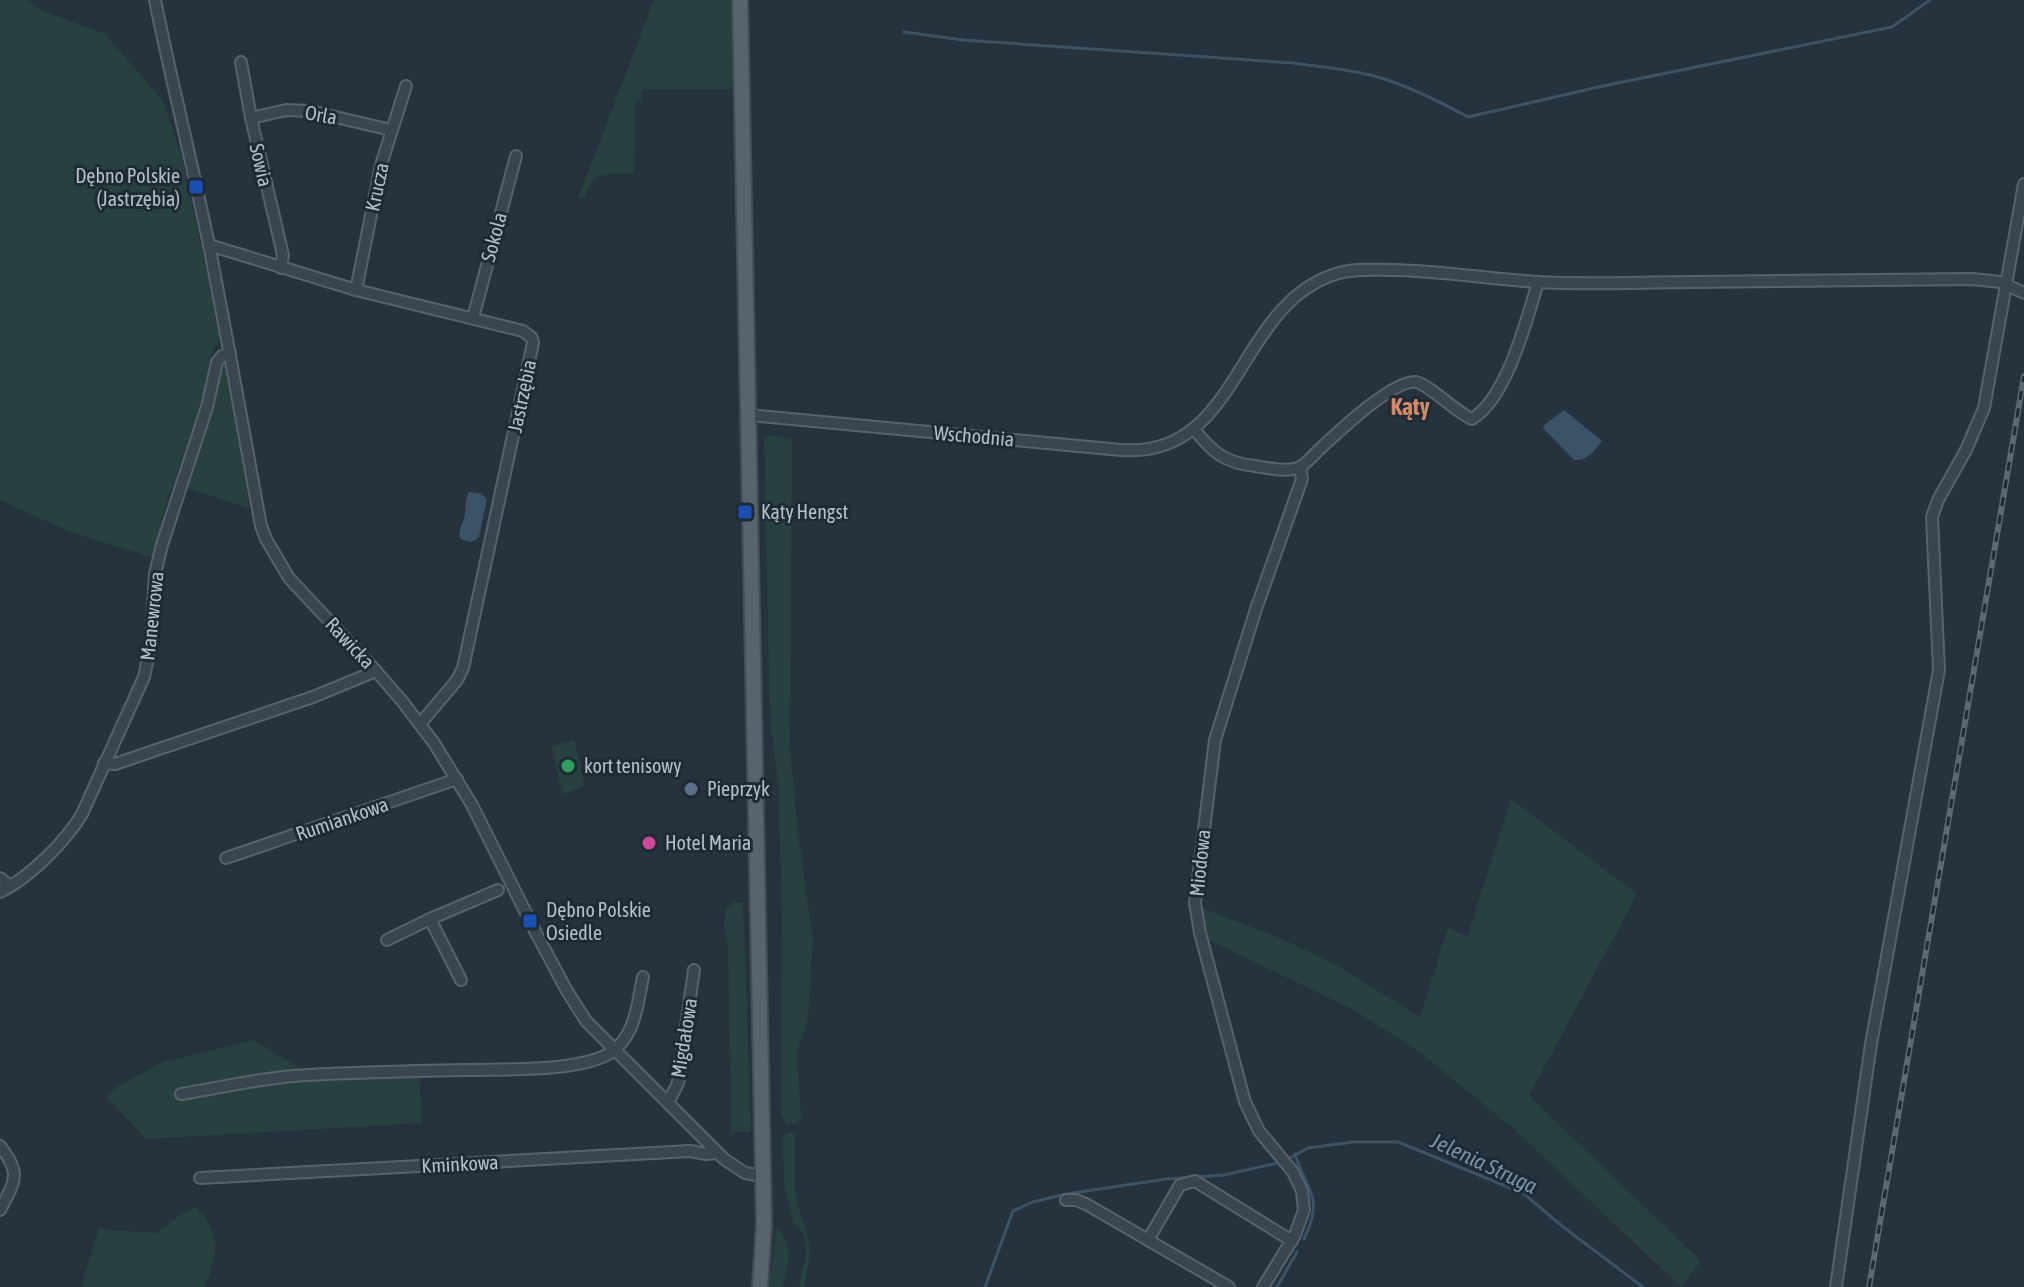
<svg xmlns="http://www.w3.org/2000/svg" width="2024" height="1287" font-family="'Asap Condensed',sans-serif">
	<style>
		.green { fill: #274040 }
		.water { fill: #3b5367 }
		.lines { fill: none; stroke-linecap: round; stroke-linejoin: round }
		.stream { stroke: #3b5367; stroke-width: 3 }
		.minor-casing { stroke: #57626c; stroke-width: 14 }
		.major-casing { stroke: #434e58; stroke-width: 18 }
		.minor { stroke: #39454f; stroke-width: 10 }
		.major { stroke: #57646e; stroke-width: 14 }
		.rail-casing { stroke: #5b6975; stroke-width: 6 }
		.rail { stroke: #1e2a34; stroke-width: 3; stroke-dasharray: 9; stroke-linecap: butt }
		.transit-dot { fill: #1a4fb4; stroke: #1e2a34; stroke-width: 3 }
		.leisure-dot { fill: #2e9e5b; stroke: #1e2a34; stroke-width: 3 }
		.service-dot { fill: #5c6f8a; stroke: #1e2a34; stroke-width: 3 }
		.hotel-dot { fill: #d1479c; stroke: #1e2a34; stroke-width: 3 }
		.labels { text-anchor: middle; stroke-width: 6; stroke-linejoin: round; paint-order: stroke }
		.street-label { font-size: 20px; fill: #b6bfc9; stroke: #1e2a34 }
		.poi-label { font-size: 20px; fill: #b6bfc9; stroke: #1e2a34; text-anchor: start }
		.water-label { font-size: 22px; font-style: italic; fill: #7794ab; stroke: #1e2a34 }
		.quarter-label { font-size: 24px; font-weight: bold; fill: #d38967; stroke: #1e2a34 }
	</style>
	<rect width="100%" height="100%" fill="#25333f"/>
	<!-- green -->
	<g class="green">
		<polygon points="0,0 27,0 42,11 105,34 163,101 181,155 221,335 211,354 200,407 167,502 153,558 68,531 0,500"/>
		<path d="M654,0H737L735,86L730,89L642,90L641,100L635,101L634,174C605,173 595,169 584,198H578Z"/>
		<polygon points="227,366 238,426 249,508 188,488 189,476 219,368"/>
		<polygon points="773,435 792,439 790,747 798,833 813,941 808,1019 797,1052 801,1117 796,1124 786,1125 781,1114 782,912 778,783 770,721 764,437"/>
		<polygon points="574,740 585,786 563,794 551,746"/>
		<polygon points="1511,799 1637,894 1529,1096 1701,1261 1681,1287 1515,1130 1417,1050 1354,1010 1205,938 1199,907 1280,938 1338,966 1420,1017 1448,927 1467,937"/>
		<polygon points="734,902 743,903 751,1132 731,1132 728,947 724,925 725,911"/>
		<polygon points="254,1040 304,1071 419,1072 422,1123 146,1139 106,1096 120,1085 163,1062"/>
		<polygon points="795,1132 795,1189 800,1213 807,1231 810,1254 804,1287 799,1287 806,1254 806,1244 802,1232 794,1223 784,1184 783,1138 787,1133"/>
		<path d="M195,1207C224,1235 217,1252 205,1287H81L99,1228L107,1230L157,1233L176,1218Z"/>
		<path d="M776,1228C796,1245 788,1265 782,1287H769Z"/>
	</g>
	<!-- water -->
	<g class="water">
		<path d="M1564,410L1602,441C1594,451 1588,461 1574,460L1543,428L1544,425Z"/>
		<path d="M469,492L480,493L487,499L479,537C473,544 467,542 460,538C458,530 462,526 464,518C467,508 464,501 469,492Z"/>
	</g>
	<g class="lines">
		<!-- stream -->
		<g class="stream">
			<path d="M904,32L963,40L1293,63C1326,68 1362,70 1393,82C1419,91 1444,104 1468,117L1603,86L1892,27L1930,0"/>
			<path d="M1295,1154C1306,1191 1325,1196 1304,1239"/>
			<polyline points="1288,1159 1308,1148 1353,1142 1398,1142 1523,1193 1562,1226 1643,1287"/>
			<polyline points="985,1287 1013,1211 1033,1202 1066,1194 1166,1179 1224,1175 1278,1163"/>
			<polyline points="1277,1287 1297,1252"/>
		</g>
		<defs>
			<g id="minor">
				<path d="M155,0C172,84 193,166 210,250C228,342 244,433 261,526L266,539L289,578L376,671L402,701L434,743L472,805L536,933L567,991L586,1021L724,1159L745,1173L762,1176"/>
				<polyline points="241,62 251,118 283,255 281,268"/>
				<polyline points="251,118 286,110 310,111 391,130"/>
				<polyline points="209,245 356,290 523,331 532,338 533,343 463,668 457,680 420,724"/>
				<polyline points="356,290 381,165 406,86"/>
				<polyline points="473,318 516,156"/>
				<path d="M749,415L1121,450C1242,459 1235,302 1339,273C1357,268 1376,270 1394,270C1442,271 1490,279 1538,282C1590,285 1643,282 1695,282C1788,281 1881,280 1973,279L2000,282L2024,293"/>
				<path d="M1194,429C1212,452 1225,463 1255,466C1268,468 1284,472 1298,468C1306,465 1314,454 1321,448C1337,433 1394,379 1416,382C1430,385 1455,412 1472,419C1507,398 1527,319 1538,282"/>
				<polyline points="104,763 115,764 313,697 376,671"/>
				<polyline points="226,858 457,779"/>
				<polyline points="0,878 10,886"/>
				<path d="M0,892C29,878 66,841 82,814L144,677L151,643L155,574L162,545L207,407L217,362L222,356L230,353"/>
				<polyline points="430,919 461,980"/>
				<polyline points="387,940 430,919 498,890"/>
				<path d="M181,1094C223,1087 266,1077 308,1075C361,1072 414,1071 466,1070C503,1069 580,1072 610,1053C636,1036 637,1005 643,977"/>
				<polyline points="668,1103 678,1083 694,970"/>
				<path d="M0,1146C22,1174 15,1181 0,1210"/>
				<polyline points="200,1178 690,1151 706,1154 718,1153"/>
				<polyline points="1066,1200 1076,1200 1086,1204 1229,1287"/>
				<polyline points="1148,1240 1180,1185 1195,1181 1292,1241"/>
				<polyline points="1263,1287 1295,1235 1304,1210 1302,1191 1293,1172 1259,1131 1245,1102 1200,933 1195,903 1215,740 1256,609 1302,479 1300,467"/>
				<polyline points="1836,1287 1871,1044 1939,670 1932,517 1938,500 1966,450 1984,408 2024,184"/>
			</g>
			<polyline id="major" points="740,0 764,1225 760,1287"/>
		</defs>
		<!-- minor casing -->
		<use href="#minor" class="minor-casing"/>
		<!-- major casing -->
		<use href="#major" class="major-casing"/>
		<!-- minor -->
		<use href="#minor" class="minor"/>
		<!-- major -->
		<use href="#major" class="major"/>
		<defs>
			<polyline id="rail" points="1869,1287 2024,376"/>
		</defs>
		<!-- rail casing -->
		<use href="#rail" class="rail-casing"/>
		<!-- rail -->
		<use href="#rail" class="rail"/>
	</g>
	<!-- markers -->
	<g class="transit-dot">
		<rect x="188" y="179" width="16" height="16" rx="4"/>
		<rect x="737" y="504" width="16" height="16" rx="4"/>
		<rect x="522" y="913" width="16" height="16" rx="4"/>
	</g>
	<circle class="leisure-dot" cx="568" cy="766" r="8"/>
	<circle class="service-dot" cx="691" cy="789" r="8"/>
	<circle class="hotel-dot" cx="649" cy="843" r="8"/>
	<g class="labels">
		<!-- street labels -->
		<g class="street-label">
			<text transform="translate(321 115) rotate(10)" y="7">Orla</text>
			<text transform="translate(261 165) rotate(77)" y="7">Sowia</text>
			<text transform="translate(377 187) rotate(-78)" y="7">Krucza</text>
			<text transform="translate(494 237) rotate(-75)" y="7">Sokola</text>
			<text transform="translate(522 396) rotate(-78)" y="7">Jastrzębia</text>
			<text transform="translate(974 436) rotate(5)" y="7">Wschodnia</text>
			<text transform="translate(152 616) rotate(-84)" y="7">Manewrowa</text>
			<text transform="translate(350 643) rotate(47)" y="7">Rawicka</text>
			<text transform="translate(342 819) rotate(-19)" y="7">Rumiankowa</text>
			<text transform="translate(1200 863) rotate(-84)" y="7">Miodowa</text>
			<text transform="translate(684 1038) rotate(-81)" y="7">Migdałowa</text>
			<text transform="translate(460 1164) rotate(-3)" y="7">Kminkowa</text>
		</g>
		<!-- poi labels -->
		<g class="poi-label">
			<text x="180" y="183" text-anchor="end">Dębno Polskie<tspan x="180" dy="23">(Jastrzębia)</tspan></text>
			<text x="761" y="519">Kąty Hengst</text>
			<text x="584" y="773">kort tenisowy</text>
			<text x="707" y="796">Pieprzyk</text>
			<text x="665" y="850">Hotel Maria</text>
			<text x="546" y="917">Dębno Polskie<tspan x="546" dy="23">Osiedle</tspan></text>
		</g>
		<!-- water labels -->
		<g class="water-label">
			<text transform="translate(1484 1163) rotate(25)" y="8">Jelenia Struga</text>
		</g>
		<!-- quarter labels -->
		<g class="quarter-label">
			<text x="1410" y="415">Kąty</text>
		</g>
	</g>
</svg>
